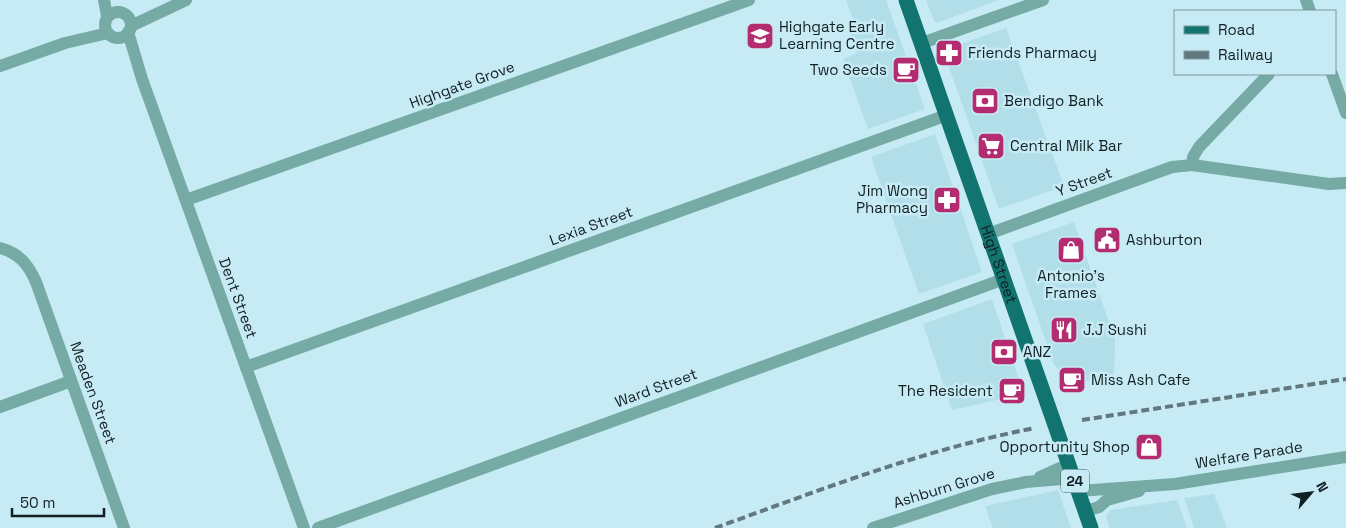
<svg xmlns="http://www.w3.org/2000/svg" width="1346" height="528" font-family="'Space Grotesk',sans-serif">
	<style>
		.built { fill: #b2deea }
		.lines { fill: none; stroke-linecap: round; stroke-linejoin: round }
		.minor { stroke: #76aaa4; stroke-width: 12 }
		.major { stroke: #12746e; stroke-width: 15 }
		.rail { stroke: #61787e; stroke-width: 4; stroke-dasharray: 8 4; stroke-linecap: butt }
		.labels { text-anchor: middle; stroke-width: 5; stroke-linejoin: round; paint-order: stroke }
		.shield { fill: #c7ebf4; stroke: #485c62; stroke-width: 1 }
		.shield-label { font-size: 14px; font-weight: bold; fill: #121f23 }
		.poi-label { font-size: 15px; fill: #121f23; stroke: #c7ebf4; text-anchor: start }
		.street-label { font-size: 15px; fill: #121f23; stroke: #c7ebf4 }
	</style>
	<rect width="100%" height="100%" fill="#c7ebf4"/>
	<!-- built -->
	<g class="built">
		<polygon points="846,0 886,0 925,109 868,129 843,59 857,53 848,28 855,25"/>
		<polygon points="926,0 999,0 937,23 934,21"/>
		<polygon points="1006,28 1064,186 999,209 943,50"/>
		<polygon points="935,134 982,272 919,294 871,157"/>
		<polygon points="1074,222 1115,339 1115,346 1114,377 1073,383 1054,365 1012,244"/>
		<polygon points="992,299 1024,394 952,410 923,324"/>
		<polygon points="1058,490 1071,528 993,528 985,506"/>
		<polygon points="1214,494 1227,528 1194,528 1184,498"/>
		<polygon points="1177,500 1187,528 1110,528 1106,517 1110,510"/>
	</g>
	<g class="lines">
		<!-- minor -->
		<g class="minor">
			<polyline points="104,0 107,16"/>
			<polyline points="1306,0 1310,11"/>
			<circle cx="118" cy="25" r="13"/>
			<polyline points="131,26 186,0"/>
			<polyline points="128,32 142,79 304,528"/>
			<polyline points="922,43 1043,0"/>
			<polyline points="0,66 65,43 108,33"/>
			<polyline points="1332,74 1346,113"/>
			<polyline points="1192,165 1329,184 1346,183"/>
			<polyline points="186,200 749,0"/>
			<polyline points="988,234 1172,167 1192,165 1193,157 1199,147 1269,74"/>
			<path d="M0,248C19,253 28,264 36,282L124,528"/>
			<polyline points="246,367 947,115"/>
			<polyline points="0,407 71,381"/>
			<polyline points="1040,477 1069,464"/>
			<polyline points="1079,491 1175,484 1346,457"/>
			<polyline points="1086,511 1099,507 1107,500 1139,491"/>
			<polyline points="318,528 1004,279"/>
			<polyline points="873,528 992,489 1026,482 1074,478"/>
		</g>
		<!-- major -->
		<path class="major" id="s1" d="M906,0L1091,528"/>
		<!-- rail -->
		<g class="rail">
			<polyline points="1082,420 1346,379"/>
			<path d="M715,528C820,490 925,449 1035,428"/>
		</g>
	</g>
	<!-- icons -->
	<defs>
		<symbol id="school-square" viewBox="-11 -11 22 22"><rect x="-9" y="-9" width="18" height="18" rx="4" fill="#b32c70" stroke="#c7ebf4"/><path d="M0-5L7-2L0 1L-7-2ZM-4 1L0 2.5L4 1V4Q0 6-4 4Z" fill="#fff"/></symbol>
		<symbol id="pharmacy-square" viewBox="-11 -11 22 22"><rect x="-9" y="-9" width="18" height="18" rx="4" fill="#b32c70" stroke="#c7ebf4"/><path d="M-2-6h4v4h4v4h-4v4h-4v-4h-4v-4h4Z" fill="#fff"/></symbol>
		<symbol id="cafe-square" viewBox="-11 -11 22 22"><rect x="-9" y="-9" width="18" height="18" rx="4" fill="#b32c70" stroke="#c7ebf4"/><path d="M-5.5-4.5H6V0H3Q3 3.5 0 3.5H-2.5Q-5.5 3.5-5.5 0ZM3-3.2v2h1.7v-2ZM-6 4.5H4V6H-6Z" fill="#fff"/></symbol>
		<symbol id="bank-square" viewBox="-11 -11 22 22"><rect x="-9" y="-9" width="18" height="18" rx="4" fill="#b32c70" stroke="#c7ebf4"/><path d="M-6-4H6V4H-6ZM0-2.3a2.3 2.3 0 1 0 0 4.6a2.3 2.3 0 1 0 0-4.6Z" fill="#fff"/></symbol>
		<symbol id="supermarket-square" viewBox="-11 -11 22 22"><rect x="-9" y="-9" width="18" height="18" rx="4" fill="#b32c70" stroke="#c7ebf4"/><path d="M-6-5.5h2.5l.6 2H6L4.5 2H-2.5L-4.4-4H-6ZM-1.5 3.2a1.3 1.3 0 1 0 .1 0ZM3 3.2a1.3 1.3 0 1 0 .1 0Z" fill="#fff"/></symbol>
		<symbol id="civic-square" viewBox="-11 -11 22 22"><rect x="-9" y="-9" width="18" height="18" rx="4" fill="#b32c70" stroke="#c7ebf4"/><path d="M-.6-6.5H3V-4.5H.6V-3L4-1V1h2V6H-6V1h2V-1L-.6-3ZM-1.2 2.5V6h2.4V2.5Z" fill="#fff"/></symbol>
		<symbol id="shop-square" viewBox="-11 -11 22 22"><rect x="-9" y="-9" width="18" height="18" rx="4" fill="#b32c70" stroke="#c7ebf4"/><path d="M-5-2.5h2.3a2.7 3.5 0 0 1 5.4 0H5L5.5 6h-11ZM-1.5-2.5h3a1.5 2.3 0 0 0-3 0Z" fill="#fff"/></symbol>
		<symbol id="restaurant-square" viewBox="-11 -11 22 22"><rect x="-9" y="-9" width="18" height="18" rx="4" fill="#b32c70" stroke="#c7ebf4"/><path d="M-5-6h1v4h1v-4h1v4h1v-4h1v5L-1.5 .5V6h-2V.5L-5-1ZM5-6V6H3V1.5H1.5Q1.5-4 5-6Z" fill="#fff"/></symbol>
	</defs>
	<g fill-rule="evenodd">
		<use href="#school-square" x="744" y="20" width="32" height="32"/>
		<use href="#pharmacy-square" x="933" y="37" width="32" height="32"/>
		<use href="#cafe-square" x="890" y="54" width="32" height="32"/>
		<use href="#bank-square" x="969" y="85" width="32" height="32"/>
		<use href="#supermarket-square" x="975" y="130" width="32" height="32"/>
		<use href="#pharmacy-square" x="931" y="184" width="32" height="32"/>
		<use href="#civic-square" x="1091" y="224" width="32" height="32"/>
		<use href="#shop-square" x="1055" y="234" width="32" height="32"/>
		<use href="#restaurant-square" x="1048" y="314" width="32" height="32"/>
		<use href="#bank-square" x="988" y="336" width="32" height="32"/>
		<use href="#cafe-square" x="1056" y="364" width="32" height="32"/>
		<use href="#cafe-square" x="996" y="375" width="32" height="32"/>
		<use href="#shop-square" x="1133" y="431" width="32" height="32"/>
	</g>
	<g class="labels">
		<!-- shield labels -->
		<rect class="shield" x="1061" y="469.5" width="28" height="23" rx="4"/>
		<g class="shield-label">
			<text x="1075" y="486">24</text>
		</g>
		<!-- poi labels -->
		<g class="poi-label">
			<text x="779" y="32">Highgate Early<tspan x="779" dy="17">Learning Centre</tspan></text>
			<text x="968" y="58">Friends Pharmacy</text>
			<text x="887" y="75" text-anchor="end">Two Seeds</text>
			<text x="1004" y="106">Bendigo Bank</text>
			<text x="1010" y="151">Central Milk Bar</text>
			<text x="928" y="196" text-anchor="end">Jim Wong<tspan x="928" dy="17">Pharmacy</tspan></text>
			<text x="1126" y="245">Ashburton</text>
			<text x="1071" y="281" text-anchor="middle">Antonio's<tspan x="1071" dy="17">Frames</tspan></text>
			<text x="1083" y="335">J.J Sushi</text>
			<text x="1023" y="357">ANZ</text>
			<text x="1091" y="385">Miss Ash Cafe</text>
			<text x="993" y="396" text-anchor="end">The Resident</text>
			<text x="1130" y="452" text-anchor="end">Opportunity Shop</text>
		</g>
		<!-- street labels -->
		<g class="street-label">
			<text transform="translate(462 85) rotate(-20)" y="5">Highgate Grove</text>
			<text transform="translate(1084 182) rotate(-20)" y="5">Y Street</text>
			<text transform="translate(591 226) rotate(-20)" y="5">Lexia Street</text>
			<text dy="5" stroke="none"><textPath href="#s1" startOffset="280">High Street</textPath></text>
			<text transform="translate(238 298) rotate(70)" y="5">Dent Street</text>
			<text transform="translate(656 388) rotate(-20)" y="5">Ward Street</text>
			<text transform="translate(93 393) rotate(70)" y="5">Meaden Street</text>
			<text transform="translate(1249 455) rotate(-9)" y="5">Welfare Parade</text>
			<text transform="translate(944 488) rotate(-17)" y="5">Ashburn Grove</text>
		</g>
	</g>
	<!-- legend -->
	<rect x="1174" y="10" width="162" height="65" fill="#c7ebf4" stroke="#7f99a0"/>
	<rect x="1184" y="26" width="25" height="8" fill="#12746e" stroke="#7f99a0"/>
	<text x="1218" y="35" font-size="15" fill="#121f23">Road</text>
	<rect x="1184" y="51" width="25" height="8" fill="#61787e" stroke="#7f99a0"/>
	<text x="1218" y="60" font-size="15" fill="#121f23">Railway</text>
	<!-- north arrow -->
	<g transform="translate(1311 493) rotate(62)" stroke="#c7ebf4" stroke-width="4" paint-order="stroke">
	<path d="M0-4L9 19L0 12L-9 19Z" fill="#121f23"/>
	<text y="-8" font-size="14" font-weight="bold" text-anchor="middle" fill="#121f23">N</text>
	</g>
	<!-- scale -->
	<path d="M12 508v8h92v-8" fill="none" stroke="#121f23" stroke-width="2.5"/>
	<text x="20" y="508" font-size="15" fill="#121f23" stroke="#c7ebf4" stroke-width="4" paint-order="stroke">50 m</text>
</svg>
